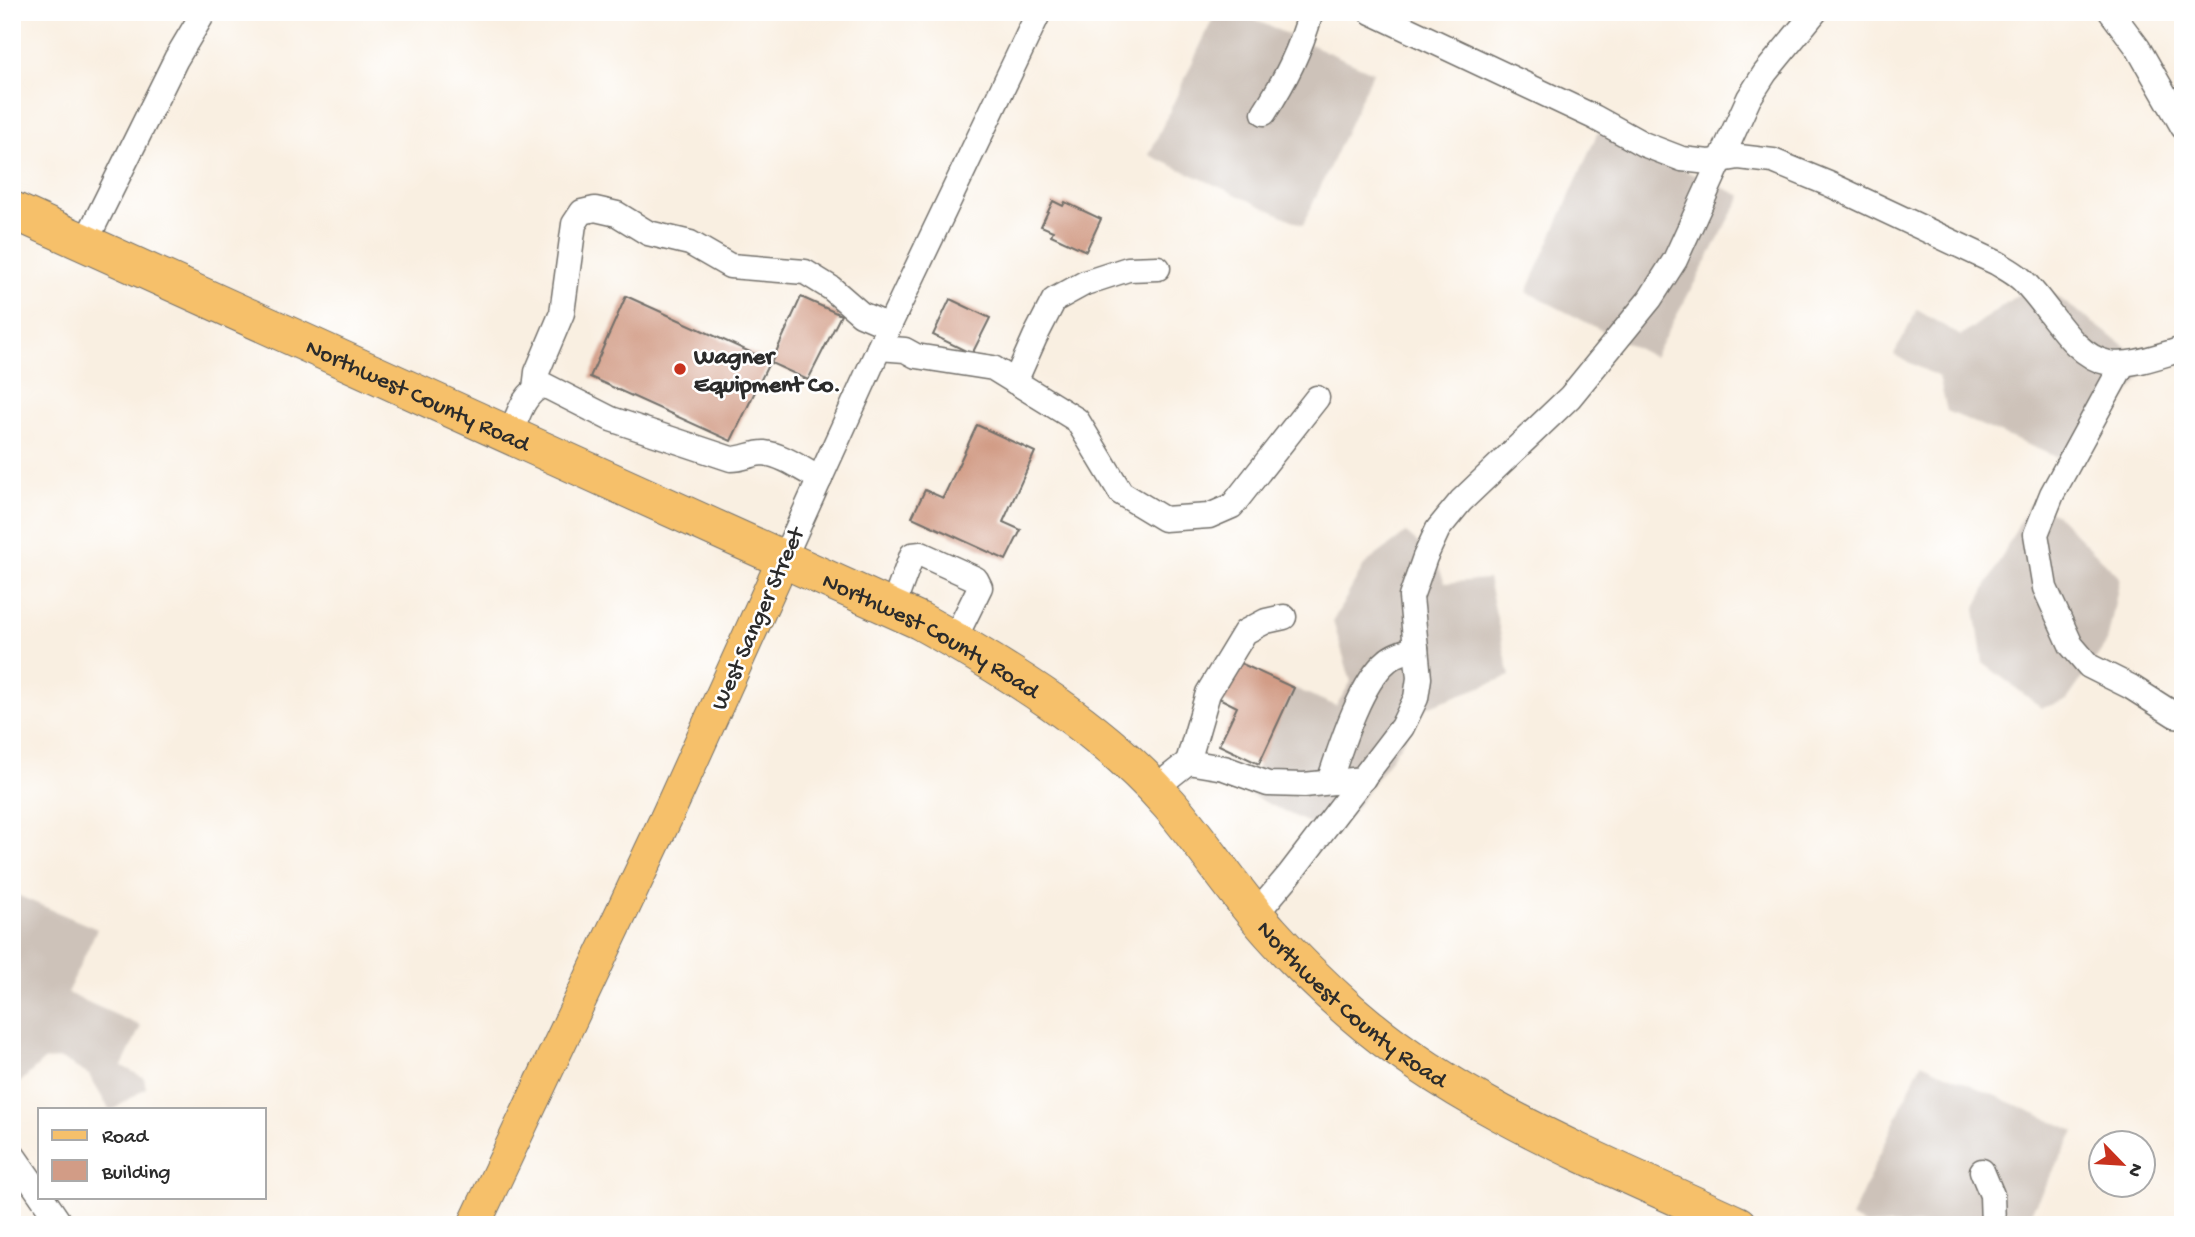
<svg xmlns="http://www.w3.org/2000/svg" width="2195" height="1237" font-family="'Gochi Hand',sans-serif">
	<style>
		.industrial { fill: #cdc2b9 }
		.building { fill: #d29c86 }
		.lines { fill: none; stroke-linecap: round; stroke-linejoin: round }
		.minor-casing { stroke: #73706b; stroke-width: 27 }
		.major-casing { stroke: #73706b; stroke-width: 34 }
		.highway-casing { stroke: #73706b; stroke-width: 39 }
		.minor { stroke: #fff; stroke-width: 24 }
		.major { stroke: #f6c06b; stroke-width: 32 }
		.highway { stroke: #f6c06b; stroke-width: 37 }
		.poi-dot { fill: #c8321e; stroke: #fff; stroke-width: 2.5 }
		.labels { text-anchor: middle; stroke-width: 5; stroke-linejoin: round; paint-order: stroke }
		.poi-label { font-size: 24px; font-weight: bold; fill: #2b2b2b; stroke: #fff; text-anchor: start }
		.street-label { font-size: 24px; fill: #2b2b2b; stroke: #fff }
	</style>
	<rect width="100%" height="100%" fill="#fff"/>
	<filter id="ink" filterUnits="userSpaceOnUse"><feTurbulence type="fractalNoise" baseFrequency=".0143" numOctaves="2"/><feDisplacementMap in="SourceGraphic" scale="14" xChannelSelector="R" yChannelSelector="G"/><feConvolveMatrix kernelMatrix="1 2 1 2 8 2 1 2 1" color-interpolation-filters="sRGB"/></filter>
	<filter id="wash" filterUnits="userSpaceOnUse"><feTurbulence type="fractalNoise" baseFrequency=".00686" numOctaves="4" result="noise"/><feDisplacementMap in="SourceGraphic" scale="28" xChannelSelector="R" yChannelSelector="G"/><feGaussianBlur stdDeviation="1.57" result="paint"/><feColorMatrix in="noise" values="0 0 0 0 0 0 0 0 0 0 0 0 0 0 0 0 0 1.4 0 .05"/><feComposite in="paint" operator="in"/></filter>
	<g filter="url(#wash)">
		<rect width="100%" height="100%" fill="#f9efe1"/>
		<!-- industrial -->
		<g class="industrial">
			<polygon points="1216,12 1237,12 1373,72 1303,225 1149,155"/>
			<polygon points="1598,132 1742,196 1654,357 1527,292"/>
			<polygon points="2036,281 2126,347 2142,375 2078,466 1947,411 1939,377 1894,355 1917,310 1961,336"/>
			<polygon points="2029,504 2056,514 2120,578 2107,642 2067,700 2042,708 1983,663 1975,609"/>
			<polygon points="1406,533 1435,558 1445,583 1488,579 1510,676 1427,707 1336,836 1248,794 1259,764 1294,688 1336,706 1351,682 1333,621 1365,564"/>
			<polygon points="12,893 97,929 67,993 141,1026 122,1066 144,1078 146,1088 114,1109 109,1109 89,1075 61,1059 44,1060 12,1090"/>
			<polygon points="1921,1063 2075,1131 2024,1225 1867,1225 1851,1218"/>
		</g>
		<g id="blocks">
			<!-- building -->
			<g class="building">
				<polygon points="1053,201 1063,206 1065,202 1101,219 1086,251 1051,235 1053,231 1041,226"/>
				<polygon points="626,296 770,361 731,441 590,377"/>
				<polygon points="801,297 841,315 808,380 771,363"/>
				<polygon points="950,299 990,318 972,354 933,335"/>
				<polygon points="977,425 1035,452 1003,522 1021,530 1006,560 912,517 925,490 943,498"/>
				<polygon points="1236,661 1294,688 1259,764 1219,745 1237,707 1219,698"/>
			</g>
		</g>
	</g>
	<g filter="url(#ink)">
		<use href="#blocks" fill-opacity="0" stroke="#73706b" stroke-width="2"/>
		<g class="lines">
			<defs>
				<g id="minor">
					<path d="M1371,12L1594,117L1643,144L1682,159L1709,162L1739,157L1773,161L1829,184L1997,263C2005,268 2013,272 2020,278C2048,302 2070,356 2109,363C2132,367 2160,355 2183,349"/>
					<polyline points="2111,12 2138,48 2183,127"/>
					<path d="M1264,113C1286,79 1300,51 1311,12"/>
					<polyline points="85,243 176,59 204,12"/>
					<polyline points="879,348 905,350 916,356 993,368 1077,420 1121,493 1164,519 1209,516 1232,506 1317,398"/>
					<polyline points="2123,364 2052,494 2036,534 2045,588 2071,645 2089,666 2131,687 2175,715 2183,716"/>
					<polyline points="1015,382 1035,337 1054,300 1085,283 1128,269 1158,268"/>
					<polyline points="535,389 537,372 562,313 574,224 582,212 595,209 617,214 648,233 690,243 730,266 805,272 831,288 861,314 889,326"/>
					<path d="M510,435C518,416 523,393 544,385L611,419L731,459C743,459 753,453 764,453C783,455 803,470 820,479"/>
					<polyline points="783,560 889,326 1039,12"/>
					<polyline points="892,609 912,555 921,554 976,579 980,587 954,640"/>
					<polyline points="1188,762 1208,693 1245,632 1266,621 1284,617"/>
					<path d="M1329,782C1340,749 1360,683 1387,661C1394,654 1408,651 1416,648"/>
					<polyline points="1154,789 1188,762 1224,768 1268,784 1304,785 1363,779"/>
					<polyline points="1256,914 1289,875 1402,727 1416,698 1419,678 1411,597 1425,557 1438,529 1461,501 1570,397 1650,299 1675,260 1749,98 1765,73 1815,12"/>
					<polyline points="12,1154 40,1194"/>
					<polyline points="1982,1171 1992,1195 1993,1225"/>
					<polyline points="42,1197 61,1225"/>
				</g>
				<polyline id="major" points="474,1225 667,816 783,560"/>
				<g id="highway">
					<path id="s1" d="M12,210L920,621C1007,669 1104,729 1170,805C1205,846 1235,893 1271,933C1296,961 1323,987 1350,1011C1462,1109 1605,1163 1738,1225"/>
				</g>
			</defs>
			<!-- minor casing -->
			<use href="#minor" class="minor-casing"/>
			<!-- major casing -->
			<use href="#major" class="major-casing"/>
			<!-- highway casing -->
			<use href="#highway" class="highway-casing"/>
			<!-- minor -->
			<use href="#minor" class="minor"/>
			<!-- major -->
			<use href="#major" class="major"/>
			<!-- highway -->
			<use href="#highway" class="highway"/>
		</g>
	</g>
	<!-- markers -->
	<circle class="poi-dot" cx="680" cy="369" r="7"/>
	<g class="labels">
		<!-- poi labels -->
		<g class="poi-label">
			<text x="694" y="363">Wagner<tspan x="694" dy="28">Equipment Co.</tspan></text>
		</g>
		<!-- street labels -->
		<g class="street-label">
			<text dy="8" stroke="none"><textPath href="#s1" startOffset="446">Northwest County Road</textPath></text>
			<text transform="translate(756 618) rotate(-66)" y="8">West Sanger Street</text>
			<text dy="8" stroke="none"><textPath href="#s1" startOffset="1013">Northwest County Road</textPath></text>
			<text dy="8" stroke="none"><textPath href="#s1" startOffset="1580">Northwest County Road</textPath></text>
		</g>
	</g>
	<!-- margin -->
	<rect width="2195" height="1237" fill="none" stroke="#fff" stroke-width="42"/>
	<!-- legend -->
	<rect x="38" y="1108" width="228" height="91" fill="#ffffff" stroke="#aaaaaa" stroke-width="2"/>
	<rect x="52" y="1130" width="35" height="10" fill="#f6c06b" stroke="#aaaaaa" stroke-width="2"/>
	<text x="102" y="1142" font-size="21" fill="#2b2b2b">Road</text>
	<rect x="52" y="1160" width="35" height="21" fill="#d29c86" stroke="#aaaaaa" stroke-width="2"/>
	<text x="102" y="1178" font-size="21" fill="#2b2b2b">Building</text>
	<!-- north arrow -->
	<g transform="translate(2122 1164) rotate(115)"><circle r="33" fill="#ffffff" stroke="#aaaaaa" stroke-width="2"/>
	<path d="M0-5L12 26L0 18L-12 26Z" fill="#c8321e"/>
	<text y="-10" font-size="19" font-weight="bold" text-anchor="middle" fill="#2b2b2b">N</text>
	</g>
</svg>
